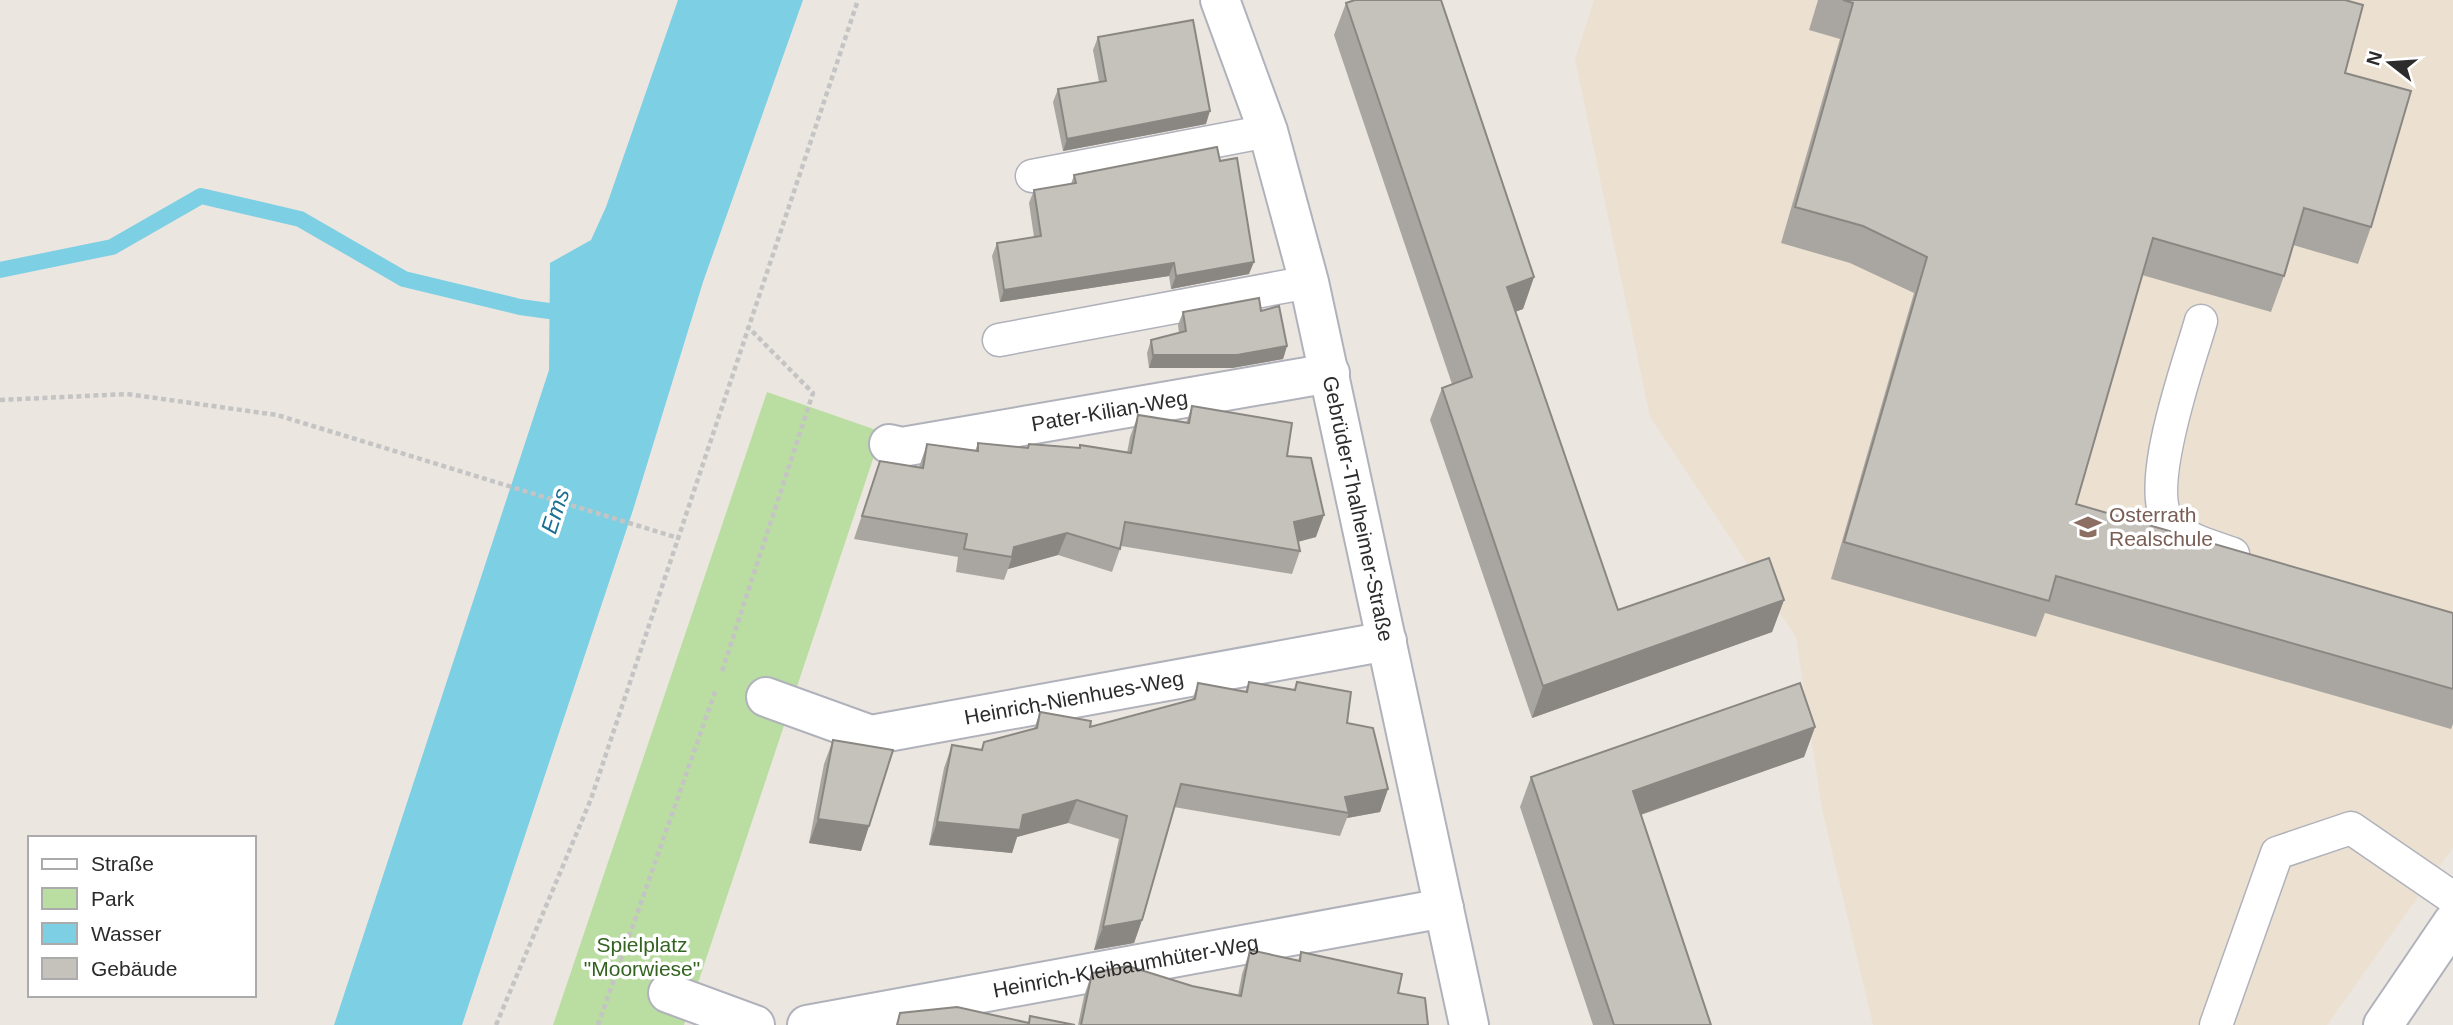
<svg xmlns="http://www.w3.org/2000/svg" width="2453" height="1025" font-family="Helvetica,sans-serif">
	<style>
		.education { fill: #ece1d1 }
		.green { fill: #badda1 }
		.water { fill: #7dcfe4 }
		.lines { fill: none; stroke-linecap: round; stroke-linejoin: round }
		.stream { stroke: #7dcfe4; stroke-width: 16 }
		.lane-casing { stroke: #b0b2bb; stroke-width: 35 }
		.street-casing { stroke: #b0b2bb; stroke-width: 42 }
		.path { stroke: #c4c4c4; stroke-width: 4.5; stroke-dasharray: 5 3.5; stroke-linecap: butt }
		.lane { stroke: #fff; stroke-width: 32 }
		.street { stroke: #fff; stroke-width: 38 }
		.wall { fill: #a9a6a1 }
		.shaded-wall { fill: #8a8783 }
		.building { fill: #c5c1bb; stroke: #8a8783; stroke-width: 2 }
		.labels { text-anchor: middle; stroke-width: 7; stroke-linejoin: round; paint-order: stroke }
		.street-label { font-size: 21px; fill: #2c2c2c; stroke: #fff }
		.education-label { font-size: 21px; fill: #785e54; stroke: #fff; text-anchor: start }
		.park-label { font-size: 21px; fill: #336321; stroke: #fff }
		.water-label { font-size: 23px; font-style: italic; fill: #1a7092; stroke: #fff }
	</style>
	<rect width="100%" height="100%" fill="#ece6e0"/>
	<!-- education -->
	<polygon class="education" points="1594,0 2453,0 2453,848 2327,1025 1873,1025 1822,809 1796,637 1650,417 1575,59"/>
	<!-- green -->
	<polygon class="green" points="767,392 882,432 684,1025 553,1025"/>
	<!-- water -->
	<polygon class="water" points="678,0 803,0 703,282 633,510 462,1025 334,1025 549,370 550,263 591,240 606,207"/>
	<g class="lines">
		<!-- stream -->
		<polyline class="stream" points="0,270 112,247 201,196 300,219 404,279 520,307 571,314"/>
		<defs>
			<g id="lane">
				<polyline points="1032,176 1268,131"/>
				<path d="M2201,321C2190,361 2138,499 2174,528C2190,541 2214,547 2233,554"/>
				<polyline points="999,340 1309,282"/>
				<polyline points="2216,1025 2277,853 2351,828 2453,898"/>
			</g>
			<g id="street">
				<path id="s1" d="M1220,0L1268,131L1309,282L1469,1025"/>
				<path id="s2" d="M889,444L902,447L1330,373"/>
				<path id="s3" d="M766,697L871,735L1387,641"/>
				<polyline points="668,993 755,1025"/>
				<path id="s4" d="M807,1025L1444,908"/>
				<polyline points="2383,1025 2453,922"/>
			</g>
		</defs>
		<!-- lane casing -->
		<use href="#lane" class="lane-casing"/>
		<!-- street casing -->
		<use href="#street" class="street-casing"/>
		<!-- path -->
		<g class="path">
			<polyline points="0,400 127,394 277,415 678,538"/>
			<polyline points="722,671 813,393 747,326"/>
			<polyline points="496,1025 591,799 858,0"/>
			<polyline points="598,1025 716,689"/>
		</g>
		<!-- lane -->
		<use href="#lane" class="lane"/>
		<!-- street -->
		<use href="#street" class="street"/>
	</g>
	<!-- wall -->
	<g class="wall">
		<polygon points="1818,0 2345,0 2345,73 2371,227 2358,264 2293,245 2284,276 2271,312 2142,275 2076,504 2453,613 2453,724 2451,729 2045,613 2036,637 1831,579 1914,293 1850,263 1781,243 1840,39 1809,30"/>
		<polygon points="1346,3 1534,277 1523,309 1515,312 1618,610 1784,600 1772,632 1532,718 1430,420 1442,388 1452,384 1334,35"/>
		<polygon points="1098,37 1206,124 1063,151 1053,102 1058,89 1099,82 1093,50"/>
		<polygon points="1220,161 1249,274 1171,289 1169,276 1000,302 992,256 997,243 1034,237 1029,203 1034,190 1071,184 1074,175"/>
		<polygon points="1261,311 1287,346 1283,359 1232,368 1149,368 1147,353 1151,340 1179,333 1178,325 1183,312"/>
		<polygon points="1192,406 1287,456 1316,537 1298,542 1300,551 1292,574 1121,546 1112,572 1058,555 1008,569 1004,580 956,572 958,557 854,539 880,461 919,467 927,444 975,451 978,443 1027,448 1029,444 1079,448 1080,445 1127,453 1130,437 1138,415 1186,423"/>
		<polygon points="1249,682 1294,690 1297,682 1347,723 1388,789 1380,812 1347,818 1340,836 1174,807 1142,920 1134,943 1094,950 1119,839 1068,823 1017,837 1012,853 929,845 944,768 952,745 981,750 984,742 1034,729 1040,712 1090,727 1192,700 1198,683 1245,692"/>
		<polygon points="1815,727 1804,757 1641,815 1711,1025 1593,1025 1520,807 1531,777"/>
		<polygon points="833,740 869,826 861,851 809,843 824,764"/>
		<polygon points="1250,950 1298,961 1301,952 1398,993 1428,1025 1078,1025 1084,996 1092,973 1192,986 1238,995 1242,974"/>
	</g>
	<!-- shaded-wall -->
	<g class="shaded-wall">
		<polygon points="1210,111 1206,124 1063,151 1067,139"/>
		<polygon points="1254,262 1249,274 1171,289 1176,276"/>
		<polygon points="1174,263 1169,276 1000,302 1004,290"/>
		<polygon points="1534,277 1523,309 1495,319 1507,287"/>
		<polygon points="1287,346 1283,359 1232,368 1149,368 1153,355"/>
		<polygon points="1324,515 1316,537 1285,545 1294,522"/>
		<polygon points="1067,533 1058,555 1008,569 1012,557 1014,547"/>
		<polygon points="1784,600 1772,632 1532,718 1543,686"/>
		<polygon points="1815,727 1804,757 1622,821 1633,791"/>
		<polygon points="1388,789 1380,812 1347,818 1349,813 1345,797"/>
		<polygon points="1077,800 1068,823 1017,837 1012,853 929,845 937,822 1023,815"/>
		<polygon points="818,819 869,826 861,851 809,843"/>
		<polygon points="1142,920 1134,943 1094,950 1103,927"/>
	</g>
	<!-- building -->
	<g class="building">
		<polygon points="1355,0 1441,0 1534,277 1507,287 1618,610 1769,558 1784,600 1543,686 1442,388 1472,377 1346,3"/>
		<polygon points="1843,0 2345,0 2363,5 2345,73 2411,91 2371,227 2304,208 2284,276 2153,238 2076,504 2453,613 2453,689 2056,576 2049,601 1844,542 1927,257 1863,226 1795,207 1853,3"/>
		<polygon points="1193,20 1210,111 1067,139 1058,89 1106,81 1098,37"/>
		<polygon points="1217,147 1220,161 1237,158 1254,262 1176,276 1174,263 1004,290 997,243 1041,236 1034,190 1076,183 1074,175"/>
		<polygon points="1259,298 1261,311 1279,306 1287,346 1237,355 1153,355 1151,340 1186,331 1183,312"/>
		<polygon points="1192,406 1292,423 1287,456 1311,458 1324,515 1294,522 1300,551 1125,522 1120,549 1067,533 1014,547 1012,557 964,549 967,534 862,516 880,461 923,468 927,444 978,451 978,443 1028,448 1029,444 1080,448 1080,445 1131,453 1138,415 1189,423"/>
		<polygon points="1249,682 1295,690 1297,682 1351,692 1347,723 1373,728 1388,789 1345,797 1349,813 1181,784 1142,920 1103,927 1127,816 1077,800 1023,815 1020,830 937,822 952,745 982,750 984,742 1037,728 1040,712 1091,721 1090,727 1195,699 1198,683 1247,692"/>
		<polygon points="1800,683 1815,727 1633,791 1711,1025 1614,1025 1531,777"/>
		<polygon points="833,740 893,750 869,826 818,819"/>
		<polygon points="1250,950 1300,961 1301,952 1402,974 1398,993 1425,998 1428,1025 1081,1025 1092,973 1128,966 1192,986 1241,996"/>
		<polygon points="957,1007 1029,1023 1030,1016 1075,1025 897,1025 900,1013"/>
	</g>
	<!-- icons -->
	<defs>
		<symbol id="school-bare" viewBox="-9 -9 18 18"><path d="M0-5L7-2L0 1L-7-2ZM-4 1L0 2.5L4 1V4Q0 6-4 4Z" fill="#8d6e63" stroke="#fff" stroke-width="2.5" paint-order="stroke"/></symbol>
	</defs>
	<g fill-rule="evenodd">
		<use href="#school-bare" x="2069" y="508" width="38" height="38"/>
	</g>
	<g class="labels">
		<!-- street labels -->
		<g class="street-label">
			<text dy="7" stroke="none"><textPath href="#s2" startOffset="224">Pater-Kilian-Weg</textPath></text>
			<text dy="7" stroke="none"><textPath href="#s1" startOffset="528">Gebrüder-Thalheimer-Straße</textPath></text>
			<text dy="7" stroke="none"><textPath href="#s3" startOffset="318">Heinrich-Nienhues-Weg</textPath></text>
			<text dy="7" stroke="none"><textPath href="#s4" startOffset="324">Heinrich-Kleibaumhüter-Weg</textPath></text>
		</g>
		<!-- education labels -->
		<g class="education-label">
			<text x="2109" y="522">Osterrath<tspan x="2109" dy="24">Realschule</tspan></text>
		</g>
		<!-- park labels -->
		<g class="park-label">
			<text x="642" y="952">Spielplatz<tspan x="642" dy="24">"Moorwiese"</tspan></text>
		</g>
		<!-- water labels -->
		<g class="water-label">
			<text transform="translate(555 511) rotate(-72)" y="8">Ems</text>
		</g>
	</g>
	<!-- legend -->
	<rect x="28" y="836" width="228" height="161" fill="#ffffff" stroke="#ababab" stroke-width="2"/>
	<rect x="42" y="859" width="35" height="10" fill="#ffffff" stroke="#ababab" stroke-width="2"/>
	<text x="91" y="871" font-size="21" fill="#2c2c2c">Straße</text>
	<rect x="42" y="888" width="35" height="21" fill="#badda1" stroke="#ababab" stroke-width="2"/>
	<text x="91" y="906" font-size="21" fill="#2c2c2c">Park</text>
	<rect x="42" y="923" width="35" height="21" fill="#7dcfe4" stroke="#ababab" stroke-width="2"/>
	<text x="91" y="941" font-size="21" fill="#2c2c2c">Wasser</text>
	<rect x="42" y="958" width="35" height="21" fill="#c5c1bb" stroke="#ababab" stroke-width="2"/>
	<text x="91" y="976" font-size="21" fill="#2c2c2c">Gebäude</text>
	<!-- north arrow -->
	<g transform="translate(2390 63) rotate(287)" stroke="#ffffff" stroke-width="5" paint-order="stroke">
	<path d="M0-5L12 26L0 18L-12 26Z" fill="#2c2c2c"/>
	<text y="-10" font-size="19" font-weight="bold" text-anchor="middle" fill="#2c2c2c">N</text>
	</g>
</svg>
